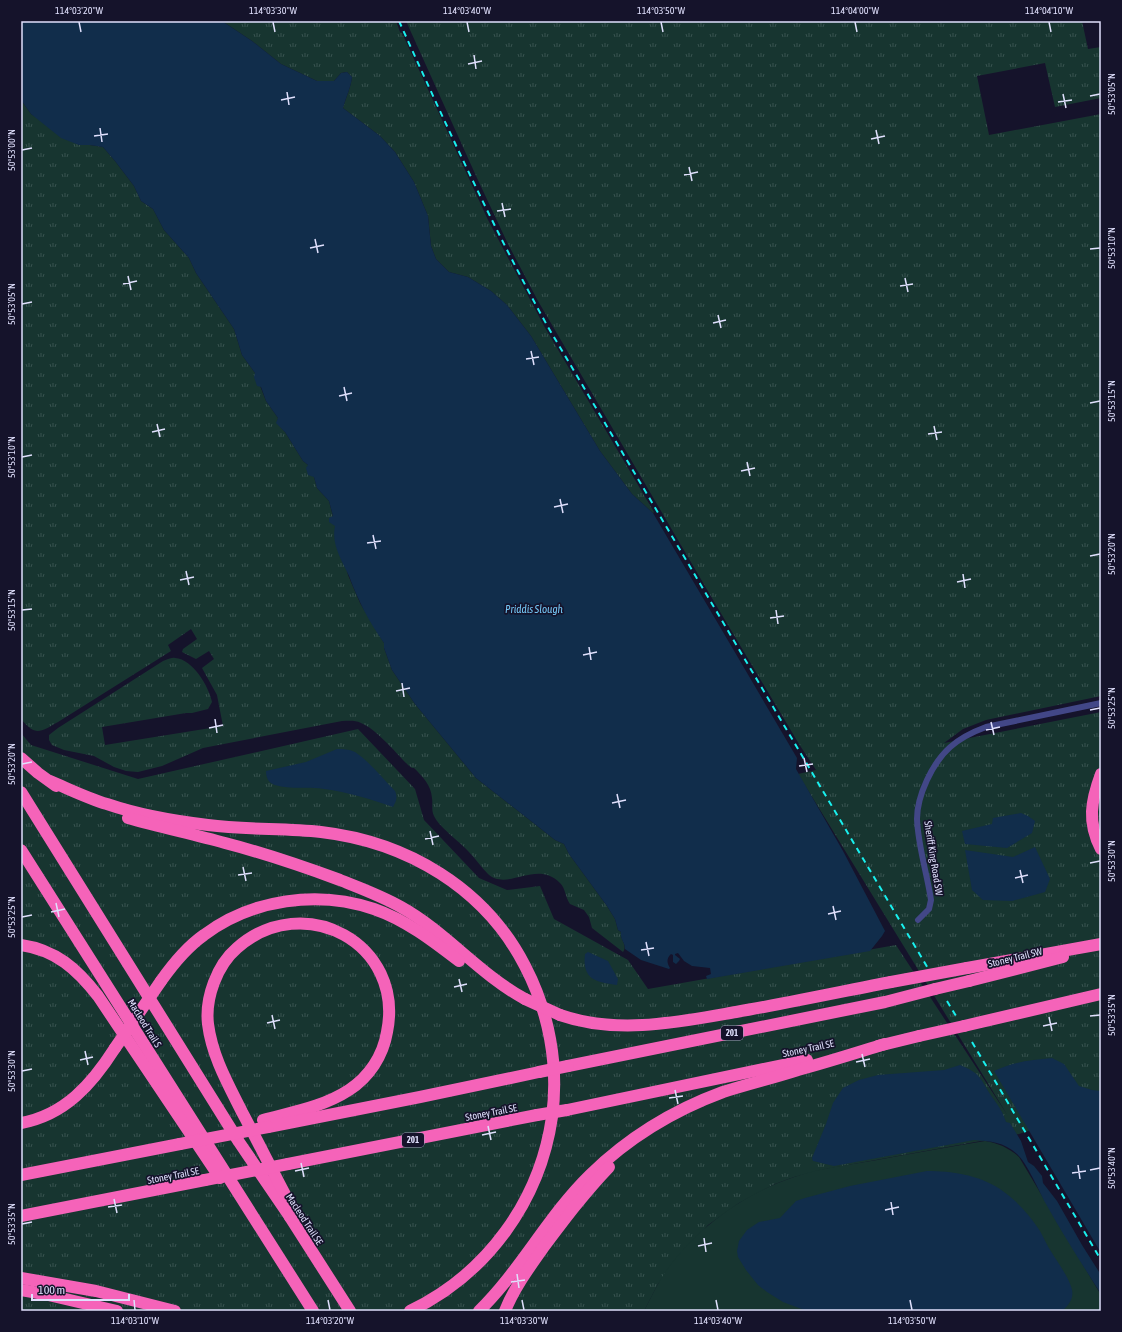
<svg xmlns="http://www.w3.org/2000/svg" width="1122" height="1332" font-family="'Asap Condensed',sans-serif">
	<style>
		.grass { fill: url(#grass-tufts) }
		.green { fill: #173530 }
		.water { fill: #112d4b }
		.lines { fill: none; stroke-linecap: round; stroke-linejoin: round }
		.minor { stroke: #424787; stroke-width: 6 }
		.motorway { stroke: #f563b9; stroke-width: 12 }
		.rail { stroke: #19f0ee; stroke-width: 2; stroke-dasharray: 6 5; stroke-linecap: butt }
		.motorway-bridge { stroke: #f563b9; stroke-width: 12 }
		.ticks { fill: none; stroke: #e0e0fd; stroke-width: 1.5 }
		.labels { text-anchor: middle; stroke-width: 3.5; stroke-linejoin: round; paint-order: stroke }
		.shield { fill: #15132b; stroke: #a3a2be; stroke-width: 1 }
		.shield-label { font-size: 9px; font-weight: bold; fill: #e0e0fd }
		.street-label { font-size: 10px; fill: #e0e0fd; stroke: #15132b }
		.water-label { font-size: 11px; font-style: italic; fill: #75c8f6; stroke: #15132b }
		.neatline { fill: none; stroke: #e0e0fd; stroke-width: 1.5 }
		.ticks-label { font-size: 10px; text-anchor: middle; fill: #e0e0fd }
	</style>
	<defs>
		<pattern id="grass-tufts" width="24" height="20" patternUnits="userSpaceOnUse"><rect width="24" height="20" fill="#173530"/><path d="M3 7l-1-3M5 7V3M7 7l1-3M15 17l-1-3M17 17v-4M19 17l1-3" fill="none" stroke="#38524f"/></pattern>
	</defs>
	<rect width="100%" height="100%" fill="#15132b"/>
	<!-- grass -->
	<g class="grass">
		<path d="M222,21H396L400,32L402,33L488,220L544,326L654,512L653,513L632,494L600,451L531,336L507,305L491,291L468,277L449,272L436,259L431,246L428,216L414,182L395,152L380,136L343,108C346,97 351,87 352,77L347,72L341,73L334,81H317L281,64L252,41Z"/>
		<polygon points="406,21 1082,21 1088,49 1101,47 1101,98 1055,107 1045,63 977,76 989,135 1101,114 1101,696 986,720 963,729 944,743 1101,712 1101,1106 1019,1134 826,1169 794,1177 775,1184 739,1203 708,1225 658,1284 644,1311 21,1311 21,733 31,745 138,779 358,729 415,789 424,820 479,878 507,890 540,886 554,919 628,960 648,989 896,945 1008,1116 798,774 816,770 799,744 719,610 538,301 508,244 477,178"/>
		<path d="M21,100L31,114L79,145H90L103,147L115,161L134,186L141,201L153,209L164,230L189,258L196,273L234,329L242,355L255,373L266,401L278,418L277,423L285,432L303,461L308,465L314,477L317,488L329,501L348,575L360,603L384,643V648L392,670L415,704L476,778L555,840L564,844L569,854L607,906L615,919L618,930L621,932C620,940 628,945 623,952L592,928L589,917L584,910L570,904C565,897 566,889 560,883C536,859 508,892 488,874C481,867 475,858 468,851C459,841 439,827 434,816C431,810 433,804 432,798C431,785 423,777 414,768H412L408,765C397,754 375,728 361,723C355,720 349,721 342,721L203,748L162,766L138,772L126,771L114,767L94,756L64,750L52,745L49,740V735L58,728L163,661C167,660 171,657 175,658C193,659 209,687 212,702L208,709L192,713H186L102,727L105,745L223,726L217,695L202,668L214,659L209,651L196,659L182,652L183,649L197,639L191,629L168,645L171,651L58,722C40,732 36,737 21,719Z"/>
	</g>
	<!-- green -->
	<path class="green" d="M985,1141C998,1143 1009,1148 1019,1157L1101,1295V1311H644C651,1298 657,1284 666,1271C697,1228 743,1194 794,1177C820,1168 849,1165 877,1160C913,1153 949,1147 985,1141Z"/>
	<!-- water -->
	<g class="water">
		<path d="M21,21H222L252,41L281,64L317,81H334L341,73L347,72L352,77C351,87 346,97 343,108L380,136L395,152L414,182L428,216L431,246L436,259L449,272L468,277L491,291L507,305L531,336L600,451L632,494L653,513L797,758L796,769L843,851L885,931L882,936L870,951L707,979L706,976L711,974L710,968L692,966L684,961L678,953L675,954V955L680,959L679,961L676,964L673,962V955L671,954C666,959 667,963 670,968L669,969L641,960L625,949C625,942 620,940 621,932L618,930L615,919L607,906L569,854L564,844L555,840L476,778L415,704L392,670L384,648V643C369,622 358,600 349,576C342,560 331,545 335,526L329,522V518L333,516L329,501L317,488L314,477L308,475L306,468L308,465L303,461L285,432L276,423L278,418L266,401L261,387L257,386L254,377L255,373L242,355L234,329L196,273L189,258L164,230L153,209L141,201L134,186L115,161L103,147L90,145H79L61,138L31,114L21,100Z"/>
		<path d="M337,749C343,749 349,749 355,752C370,762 383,779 395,791C398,798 396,801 393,807C370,799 348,792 324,789C308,786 291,790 275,785C268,783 266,777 266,771L306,762Z"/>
		<polygon points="1021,813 1028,816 1035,821 1032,833 1007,848 965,844 962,831 992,824 993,818"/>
		<polygon points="1035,847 1050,879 1045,892 1012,901 983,900 972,890 965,850 1013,857"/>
		<path d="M588,952L608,961L618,979L617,985C596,982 582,980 585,954Z"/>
		<path d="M1052,1058L1064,1064L1079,1086L1092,1090L1101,1091V1253L994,1071C1012,1062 1031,1060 1052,1058Z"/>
		<path d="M960,1065C982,1074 980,1079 992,1097C998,1105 1003,1112 1006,1122L1010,1123L1021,1141L1028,1162L1034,1166L1042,1176L1043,1183L1057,1201L1082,1245L1101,1275V1294C1082,1264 1063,1235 1046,1204C1039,1191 1027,1163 1017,1154C1004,1142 990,1141 974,1140L834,1166L813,1161L812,1158L826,1124L833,1103L843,1088L859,1080L878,1075L944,1070Z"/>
		<path d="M927,1171C951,1171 979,1175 1000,1189C1016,1200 1030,1215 1040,1231C1044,1238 1047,1246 1052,1253C1058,1263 1070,1279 1072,1290C1074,1299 1068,1306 1062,1311H807L783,1302L767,1292L758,1285L746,1270L738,1257L737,1251L739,1241L747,1230L759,1222L780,1218L796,1201L805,1198L850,1186Z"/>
	</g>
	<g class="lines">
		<!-- minor -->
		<path class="minor" d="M918,920L929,909L931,900C927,873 918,846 917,819C917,805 921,793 927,780C940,752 956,738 986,727L1101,703"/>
		<!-- motorway -->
		<g class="motorway">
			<polyline points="21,758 38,773 56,786"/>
			<path d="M1101,774C1091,801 1087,822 1101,849"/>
			<path d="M50,781C69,789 87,798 107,804C139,815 174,821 208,825C246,830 284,828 321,832C407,842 485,888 525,966C549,1012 559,1065 552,1117C540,1201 487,1274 410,1311"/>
			<polyline points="21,792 239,1142 290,1217 350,1311"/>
			<path d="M128,818C160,827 192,834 225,843C264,853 302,866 340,880C360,888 382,896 401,907C446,932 479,974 525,999"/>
			<polyline points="21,850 313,1311"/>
			<path d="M21,945C56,950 77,969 98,996L220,1178"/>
			<polyline points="967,968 1101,944"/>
			<path d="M161,981C173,964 187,947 204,935C252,899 318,890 374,909C406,920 433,941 459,961"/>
			<polyline points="969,981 1063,957"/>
			<path d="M560,1015C617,1035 679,1022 736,1012C788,1003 840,992 891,982"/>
			<polyline points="964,1026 1101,994"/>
			<polyline points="878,1046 919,1036"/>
			<polyline points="568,1066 885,1002 935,989"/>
			<polyline points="567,1110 807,1060"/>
			<path d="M263,1120C292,1112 323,1107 349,1090C369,1077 383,1056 387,1032C405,944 304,889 237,948C217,965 205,998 208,1024C212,1056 228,1084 242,1112C258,1142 273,1172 289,1202L290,1217"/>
			<path d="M21,1123C65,1115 92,1084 115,1048"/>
			<polyline points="268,1127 420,1097 539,1072"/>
			<polyline points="288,1164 537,1115"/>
			<polyline points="21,1175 180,1144"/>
			<polyline points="21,1216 205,1180"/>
			<polyline points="21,1278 96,1291 175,1311"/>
			<polyline points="21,1290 44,1294 117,1311"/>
			<path d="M479,1311C521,1270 548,1216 590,1175C627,1139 674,1110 723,1092C748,1084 773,1078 798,1070C828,1062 856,1053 885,1044"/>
			<path d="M505,1311C514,1288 529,1268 543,1248C564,1220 585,1192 609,1167"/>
		</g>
		<!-- rail -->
		<g class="rail">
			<path d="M399,21C446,125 493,228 548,327L929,970"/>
			<polyline points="947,1001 956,1016"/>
			<polyline points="972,1042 1101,1260"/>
		</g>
		<!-- motorway-bridge -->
		<g class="motorway-bridge">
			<polyline points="891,982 967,968"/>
			<polyline points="935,989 969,981"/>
			<polyline points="525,999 560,1015"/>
			<polyline points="919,1036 964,1026"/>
			<polyline points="115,1048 161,981"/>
			<polyline points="539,1072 568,1066"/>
			<polyline points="537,1115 567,1110"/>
			<polyline points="180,1144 268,1127"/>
			<polyline points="205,1180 288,1164"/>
		</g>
	</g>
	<!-- ticks -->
	<path class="ticks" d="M79,22L81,32M273,22L275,32M467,22L469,32M661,22L663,32M855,22L857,32M1049,22L1051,32M474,55L476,69M468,64L482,61M287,92L289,105M1063,94L1066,108M1090,96L1100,94M281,100L295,97M1058,102L1072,100M100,128L102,142M876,130L879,144M94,136L108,134M871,139L885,136M22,150L32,148M689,167L692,181M684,175L698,172M502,203L505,217M497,211L511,209M315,239L318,253M310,248L324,245M1090,249L1100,248M128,276L131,290M905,278L908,292M123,284L137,281M900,286L913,284M22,304L32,302M718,315L721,328M713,323L726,320M531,351L534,365M526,359L539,357M344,387L347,401M339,396L352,393M1090,403L1100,401M157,424L160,437M934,426L937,440M152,432L165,429M928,434L942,432M22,457L32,455M747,462L750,476M741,471L755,468M560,499L563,513M554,507L568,504M373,535L376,549M367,543L381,541M1090,556L1100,554M186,571L189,585M963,574L965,588M180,580L194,577M957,582L971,579M22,610L32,609M776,610L778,624M770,618L784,616M589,647L591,660M583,655L597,652M402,683L404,697M396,691L410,688M1090,710L1100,708M215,719L217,733M991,722L994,735M209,728L223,725M986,730L1000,727M804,758L807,772M22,764L32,762M799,766L813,764M617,794L620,808M612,803L626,800M430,831L433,845M425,839L439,836M1090,863L1100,861M243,867L246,881M1020,870L1023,883M238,875L252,873M1015,878L1028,875M56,903L59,917M833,906L836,920M51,912L65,909M828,914L841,911M22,917L32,915M646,942L649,956M641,950L654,948M459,979L462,992M454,987L467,984M272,1015L275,1029M1090,1016L1100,1015M1049,1017L1052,1031M267,1023L280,1020M1043,1026L1057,1023M85,1051L88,1065M862,1054L865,1067M80,1060L93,1057M856,1062L870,1059M22,1071L32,1069M675,1090L678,1104M669,1098L683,1096M488,1126L491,1140M482,1135L496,1132M301,1163L304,1177M1078,1165L1080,1179M1090,1170L1100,1168M295,1171L309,1168M1072,1173L1086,1171M114,1199L117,1213M891,1202L893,1215M108,1207L122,1205M885,1210L899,1207M22,1224L32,1222M704,1238L706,1252M698,1246L712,1243M517,1274L519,1288M511,1282L525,1280M134,1300L135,1310M328,1300L330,1310M522,1300L524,1310M716,1300L718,1310M910,1300L912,1310"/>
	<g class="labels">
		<!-- shield labels -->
		<g class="shield">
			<rect x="721" y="1026" width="22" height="14" rx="3"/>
			<rect x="402" y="1133" width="22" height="14" rx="3"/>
		</g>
		<g class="shield-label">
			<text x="732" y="1036">201</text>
			<text x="413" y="1143">201</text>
		</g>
		<!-- street labels -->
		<g class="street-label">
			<text transform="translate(934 858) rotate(81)" y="4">Sheriff King Road SW</text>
			<text transform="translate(1015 957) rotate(-14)" y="4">Stoney Trail SW</text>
			<text transform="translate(145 1023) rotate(58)" y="4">Macleod Trail S</text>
			<text transform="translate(808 1048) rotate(-12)" y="4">Stoney Trail SE</text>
			<text transform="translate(491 1112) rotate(-11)" y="4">Stoney Trail SE</text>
			<text transform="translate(173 1175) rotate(-11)" y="4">Stoney Trail SE</text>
			<text transform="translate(305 1219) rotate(57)" y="4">Macleod Trail SE</text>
		</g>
		<!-- water labels -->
		<g class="water-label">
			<text x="534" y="613">Priddis Slough</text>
		</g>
	</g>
	<!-- border -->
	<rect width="1122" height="1332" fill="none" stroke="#15132b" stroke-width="44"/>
	<!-- scale -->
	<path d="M32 1294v6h97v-6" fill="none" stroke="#e0e0fd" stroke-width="2"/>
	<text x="38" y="1294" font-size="12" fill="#e0e0fd" stroke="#15132b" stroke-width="3" paint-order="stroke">100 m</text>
	<rect x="22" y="22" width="1078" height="1288" class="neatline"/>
	<g class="ticks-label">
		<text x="79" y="14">114°03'20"W</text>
		<text x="273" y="14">114°03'30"W</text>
		<text x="467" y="14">114°03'40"W</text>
		<text x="661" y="14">114°03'50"W</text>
		<text x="855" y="14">114°04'00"W</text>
		<text x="1049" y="14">114°04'10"W</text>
		<text transform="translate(1111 94) rotate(-90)" y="4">50°53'05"N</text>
		<text transform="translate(11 150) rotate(-90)" y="4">50°53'00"N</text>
		<text transform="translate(1111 248) rotate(-90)" y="4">50°53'10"N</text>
		<text transform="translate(11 304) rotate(-90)" y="4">50°53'05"N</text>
		<text transform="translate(1111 401) rotate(-90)" y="4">50°53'15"N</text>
		<text transform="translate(11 457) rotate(-90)" y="4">50°53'10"N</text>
		<text transform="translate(1111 554) rotate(-90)" y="4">50°53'20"N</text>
		<text transform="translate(11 610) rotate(-90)" y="4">50°53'15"N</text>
		<text transform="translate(1111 708) rotate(-90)" y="4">50°53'25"N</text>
		<text transform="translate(11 764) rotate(-90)" y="4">50°53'20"N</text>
		<text transform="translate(1111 861) rotate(-90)" y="4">50°53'30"N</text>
		<text transform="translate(11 917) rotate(-90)" y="4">50°53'25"N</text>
		<text transform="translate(1111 1015) rotate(-90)" y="4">50°53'35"N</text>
		<text transform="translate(11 1071) rotate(-90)" y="4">50°53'30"N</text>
		<text transform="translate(1111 1168) rotate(-90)" y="4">50°53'40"N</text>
		<text transform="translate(11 1224) rotate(-90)" y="4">50°53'35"N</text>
		<text x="135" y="1324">114°03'10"W</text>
		<text x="330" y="1324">114°03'20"W</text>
		<text x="524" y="1324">114°03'30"W</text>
		<text x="718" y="1324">114°03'40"W</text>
		<text x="912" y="1324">114°03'50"W</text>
	</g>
</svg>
